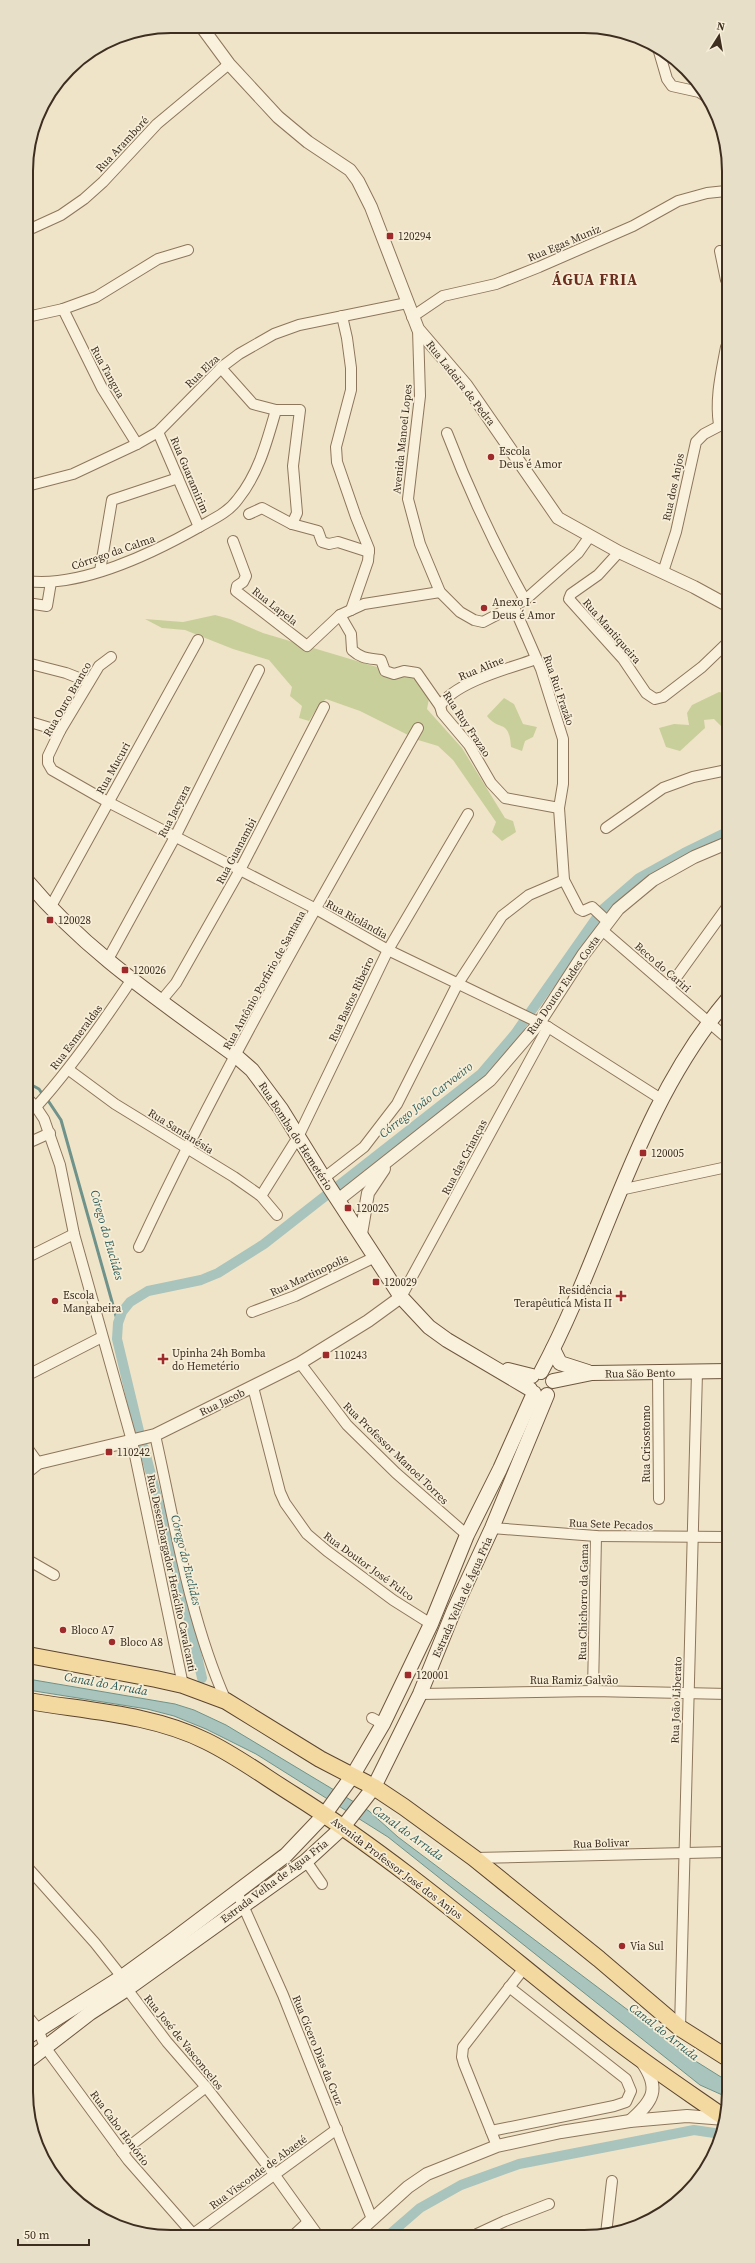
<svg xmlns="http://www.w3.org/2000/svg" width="755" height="2263" font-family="'Source Serif 4',serif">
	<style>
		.green { fill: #c9cf9b }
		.water { fill: #a9c4bc; stroke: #6f938a }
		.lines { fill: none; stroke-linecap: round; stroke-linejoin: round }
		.stream { stroke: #6f938a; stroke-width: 3 }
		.canal { stroke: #a9c4bc; stroke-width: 10 }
		.minor-casing { stroke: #8d765c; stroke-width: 12 }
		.tertiary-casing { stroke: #8d765c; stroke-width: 14 }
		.secondary-casing { stroke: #6f573f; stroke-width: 16 }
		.primary-casing { stroke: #5b4430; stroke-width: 18 }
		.minor { stroke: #faf1dc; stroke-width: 10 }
		.tertiary { stroke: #faf1dc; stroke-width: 12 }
		.secondary { stroke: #faf1dc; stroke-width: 14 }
		.primary { stroke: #f3d9a0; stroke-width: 16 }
		.poi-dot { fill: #9e2a2b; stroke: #f7eed8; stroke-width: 1.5 }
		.labels { text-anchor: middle; stroke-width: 3.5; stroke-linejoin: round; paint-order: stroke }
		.street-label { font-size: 11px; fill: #3d2e20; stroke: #f7eed8 }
		.poi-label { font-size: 11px; fill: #3d2e20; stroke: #f7eed8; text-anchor: start }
		.water-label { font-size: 12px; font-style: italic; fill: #2f5d5a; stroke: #f7eed8 }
		.district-label { font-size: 15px; font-weight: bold; letter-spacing: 1px; fill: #6b2e1e; stroke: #f7eed8 }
		.rim { fill: none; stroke: #3d2e20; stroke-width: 2 }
	</style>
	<rect width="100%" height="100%" fill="#f0e4c8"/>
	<!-- green -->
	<g class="green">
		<polygon points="215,615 230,619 263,633 377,667 407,676 424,677 430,694 427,709 462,748 505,818 513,821 516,832 502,841 492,832 496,822 453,760 438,746 418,740 360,711 326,699 319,705 309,721 299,718 302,706 290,696 292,687 269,660 233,649 185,630 162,628 145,619 183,622"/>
		<polygon points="719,692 727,694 727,714 724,715 721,726 714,719 704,720 705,728 680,751 666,747 659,728 674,724 689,725 687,713 692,705"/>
		<path d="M504,698L514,704L523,724L537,727L533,737L525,741L522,751L511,747C509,718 499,732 487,716Z"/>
	</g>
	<!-- water -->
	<polygon class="water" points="28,1679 175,1704 194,1710 226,1725 369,1811 398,1837 697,2062 729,2082 729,2098 700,2085 388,1837 256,1754 206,1729 174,1716 147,1709 28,1690"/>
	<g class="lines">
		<!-- stream -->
		<g class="stream">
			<polyline points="28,1083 39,1089 43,1095"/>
			<polyline points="47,1099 61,1120 118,1323"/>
		</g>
		<!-- canal -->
		<g class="canal">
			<polyline points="139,1431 117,1339 118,1323 122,1312 130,1302 148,1291 201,1280 218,1273 264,1244 481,1074 515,1034 602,910 639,878 684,853 727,832"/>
			<polyline points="144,1448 187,1612 202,1678"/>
			<polyline points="390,2234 420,2208 461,2185 519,2164 694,2130 721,2134"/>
		</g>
		<defs>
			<g id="minor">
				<polyline points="658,48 667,79 672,86 699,92 710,99"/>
				<polyline points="26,231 61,215 84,199 103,182 157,124 229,64"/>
				<polyline points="720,251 726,280"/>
				<polyline points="63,309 102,388 137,444"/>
				<polyline points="342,316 347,338 351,368 351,390 336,447 337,462 356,517 369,549 368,561 351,610"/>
				<polyline points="27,317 63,309 96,297 158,259 188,250"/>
				<polyline points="412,317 443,296 496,284 539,267 633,226 678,201 707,193 726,191"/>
				<polyline points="418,329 420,396 408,499 420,544 440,592 460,612 474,620 483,622 525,600 578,553 590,536"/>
				<polyline points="221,368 253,404 276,410 300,410 293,466 297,513 292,524"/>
				<path d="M719,425C715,398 721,374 726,347"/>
				<polyline points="158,432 199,527"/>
				<path d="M447,433C469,491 495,546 525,600"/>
				<polyline points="27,486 73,474 137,444 158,432 223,366 239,354 274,334 299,325 407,303"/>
				<polyline points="249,514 262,508 292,524 318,531 322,542 329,544 338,542 369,552"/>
				<polyline points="233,541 246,576 243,582 237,586 236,591 307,646 340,615 364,604 440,592"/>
				<polyline points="619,552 598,575 571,594 569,599 623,659 646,693 655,699 663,697 702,667 727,643"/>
				<polyline points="100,571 112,500 178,478"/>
				<polyline points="663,572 676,532 696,442 704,434 727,422"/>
				<path d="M27,581C80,588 153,553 199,527C213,519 228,513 238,499C259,473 267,441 276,410"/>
				<polyline points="27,603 47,606 51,582"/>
				<polyline points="514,607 541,669 563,739 563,784 559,808 564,880 579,909 583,911 592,907 608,922"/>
				<path d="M340,615L351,634L352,650C362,659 368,658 381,660L385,671L394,674L404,671L417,673L440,706L442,713L469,745L491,783L505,798L559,808"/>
				<polyline points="111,657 99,666 60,731 48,756 48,763 52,770 108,802 316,909 388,950 548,1027 661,1099"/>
				<polyline points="27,663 66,673 89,682"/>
				<path d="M440,706C455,682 510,668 536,659"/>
				<polyline points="27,721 60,731"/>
				<polyline points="606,828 663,788 693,777 727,770"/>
				<polyline points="50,908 198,640"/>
				<polyline points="602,930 727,1038"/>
				<polyline points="107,961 175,837 259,670"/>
				<polyline points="670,986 727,907"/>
				<polyline points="161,1001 176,983 240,870 324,707"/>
				<polyline points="69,1070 115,1104 234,1177 261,1196 277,1215"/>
				<polyline points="28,1099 36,1107 44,1119 60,1165 74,1234 132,1441 183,1685"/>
				<path d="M36,1107C72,1067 102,1024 132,979"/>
				<polyline points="28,1143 50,1133"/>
				<polyline points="324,1178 364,1147 397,1104 457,985 502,916 529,895 564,880"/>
				<polyline points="620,1190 727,1167"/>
				<polyline points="261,1196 298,1137 388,950 468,814"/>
				<path d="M139,1247C222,1069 321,899 418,728"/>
				<polyline points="28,1257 74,1234"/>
				<polyline points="401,1297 548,1027"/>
				<polyline points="252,1312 295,1296 375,1257"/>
				<polyline points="300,1363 347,1425 396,1473 467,1535"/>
				<polyline points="658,1373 659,1499"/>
				<polyline points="28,1375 102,1337"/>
				<polyline points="253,1387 280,1492 285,1503 307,1534 327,1551 393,1600 431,1624"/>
				<path d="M155,1435C175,1524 189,1617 226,1701"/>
				<polyline points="28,1449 38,1463"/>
				<polyline points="492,1528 596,1536 728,1537"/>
				<polyline points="28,1560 54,1575"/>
				<polyline points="593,1691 596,1536"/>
				<polyline points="420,1694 593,1691 728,1694"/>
				<polyline points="372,1718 383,1724"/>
				<polyline points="474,1858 728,1852"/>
				<polyline points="306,1861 322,1884"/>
				<polyline points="29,1869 95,1943 122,1977 127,1989 167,2042 206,2087 274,2174 317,2234"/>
				<polyline points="237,1892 283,1995 372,2219"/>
				<polyline points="29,2018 38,2029 45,2047 128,2160 193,2234"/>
				<polyline points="680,2028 697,1372"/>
				<polyline points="491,2131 614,2106 626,2102 631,2091 626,2079 509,1987"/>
				<polyline points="497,2146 464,2064 462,2057 463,2047 525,1967"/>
				<polyline points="122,2152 206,2087"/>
				<polyline points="193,2234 337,2129"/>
				<polyline points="295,2234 308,2222"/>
				<polyline points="477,2234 505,2221 549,2204"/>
				<polyline points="606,2234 612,2181"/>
			</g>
			<g id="tertiary">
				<polyline points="201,26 229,64 278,117 308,142 350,170 358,181 371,207 418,329 466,385 558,518 619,552 694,587 727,605"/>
				<polyline points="338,1200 490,1080 539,1023 583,955 618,909 653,880 694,857 727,843"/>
				<polyline points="361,1234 368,1193 384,1169"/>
				<polyline points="28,1471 38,1463 155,1435 300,1363 368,1321 401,1297"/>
				<path d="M630,2121C653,2101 661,2089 642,2062"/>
				<polyline points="356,2234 408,2187 427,2174 497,2146 561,2132 630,2121 687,2116 725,2119"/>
			</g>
			<g id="secondary">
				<path d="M27,881C87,953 161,1001 236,1056L252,1070L281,1109L328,1185L401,1297L429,1327L447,1340L530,1389"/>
				<polyline points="553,1349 560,1363 588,1372"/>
				<polyline points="508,1370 532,1376"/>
				<path d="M541,1372C607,1249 635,1109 727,1000"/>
				<polyline points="553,1381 592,1373 728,1371"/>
				<polyline points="29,2036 122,1977 173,1940 286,1855 325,1814 353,1775 383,1724 431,1624 467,1535 500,1469 534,1393"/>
				<polyline points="29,2060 90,2013 127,1989 306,1861 343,1827 374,1787 420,1694 454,1610 492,1528 547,1395"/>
			</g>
			<g id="primary">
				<polyline points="28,1655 156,1679 183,1685 226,1701 320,1759 374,1787 404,1807 474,1858 599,1959 680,2028 729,2059"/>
				<path d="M28,1701C87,1711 152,1714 206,1741C237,1756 265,1777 294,1795C402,1863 497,1947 597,2026C638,2059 682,2088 725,2118"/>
			</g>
		</defs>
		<!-- minor casing -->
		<use href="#minor" class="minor-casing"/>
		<!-- tertiary casing -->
		<use href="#tertiary" class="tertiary-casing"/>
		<!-- secondary casing -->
		<use href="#secondary" class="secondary-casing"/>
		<!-- primary casing -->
		<use href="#primary" class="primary-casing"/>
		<!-- minor -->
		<use href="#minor" class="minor"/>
		<!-- tertiary -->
		<use href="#tertiary" class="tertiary"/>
		<!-- secondary -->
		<use href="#secondary" class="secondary"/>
		<!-- primary -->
		<use href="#primary" class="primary"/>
	</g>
	<!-- markers -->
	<g class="poi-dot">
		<rect x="386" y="232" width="8" height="8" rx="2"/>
		<circle cx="491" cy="457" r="4"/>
		<circle cx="484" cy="608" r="4"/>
		<rect x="46" y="916" width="8" height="8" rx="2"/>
		<rect x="121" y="966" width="8" height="8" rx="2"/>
		<rect x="639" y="1149" width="8" height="8" rx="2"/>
		<rect x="344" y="1204" width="8" height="8" rx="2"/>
		<rect x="372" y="1278" width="8" height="8" rx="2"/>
		<path d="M619 1290h4v4h4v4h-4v4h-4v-4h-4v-4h4z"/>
		<circle cx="55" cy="1301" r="4"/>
		<rect x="322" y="1351" width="8" height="8" rx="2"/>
		<path d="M161 1353h4v4h4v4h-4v4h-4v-4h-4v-4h4z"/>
		<rect x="105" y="1448" width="8" height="8" rx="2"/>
		<circle cx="63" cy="1630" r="4"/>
		<circle cx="112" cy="1642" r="4"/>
		<rect x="404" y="1671" width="8" height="8" rx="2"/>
		<circle cx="622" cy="1946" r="4"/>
	</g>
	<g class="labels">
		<!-- street labels -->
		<g class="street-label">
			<text transform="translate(122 144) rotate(-47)" y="4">Rua Aramboré</text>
			<text transform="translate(564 243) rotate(-23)" y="4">Rua Egas Muniz</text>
			<text transform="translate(202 371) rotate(-44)" y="4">Rua Elza</text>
			<text transform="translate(108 372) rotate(61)" y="4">Rua Tangua</text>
			<text transform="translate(461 383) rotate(52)" y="4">Rua Ladeira de Pedra</text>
			<text transform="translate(402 439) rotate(-84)" y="4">Avenida Manoel Lopes</text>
			<text transform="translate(190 475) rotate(67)" y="4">Rua Guaramirim</text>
			<text transform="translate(673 487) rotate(-78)" y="4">Rua dos Anjos</text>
			<text transform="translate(113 552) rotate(-19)" y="4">Córrego da Calma</text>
			<text transform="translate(275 606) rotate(38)" y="4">Rua Lapela</text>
			<text transform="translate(612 631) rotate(49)" y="4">Rua Mantiqueira</text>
			<text transform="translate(481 668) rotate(-22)" y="4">Rua Aline</text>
			<text transform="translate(559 690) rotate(71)" y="4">Rua Rui Frazão</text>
			<text transform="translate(67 699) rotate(-60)" y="4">Rua Ouro Branco</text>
			<text transform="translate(467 724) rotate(56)" y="4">Rua Ruy Frazao</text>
			<text transform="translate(113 768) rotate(-61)" y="4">Rua Mucuri</text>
			<text transform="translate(174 811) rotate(-63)" y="4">Rua Jacyara</text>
			<text transform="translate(236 851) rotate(-62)" y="4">Rua Guanambi</text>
			<text transform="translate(357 919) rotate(29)" y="4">Rua Riolândia</text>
			<text transform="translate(663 967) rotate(41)" y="4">Beco do Cariri</text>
			<text transform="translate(264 980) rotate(-61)" y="4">Rua Antônio Porfirio de Santana</text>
			<text transform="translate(563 985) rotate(-55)" y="4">Rua Doutor Eudes Costa</text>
			<text transform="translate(351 999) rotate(-65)" y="4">Rua Bastos Ribeiro</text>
			<text transform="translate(76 1037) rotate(-53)" y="4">Rua Esmeraldas</text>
			<text transform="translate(181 1131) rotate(32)" y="4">Rua Santanésia</text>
			<text transform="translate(296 1136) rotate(57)" y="4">Rua Bomba do Hemetério</text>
			<text transform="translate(464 1157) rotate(-62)" y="4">Rua das Crianças</text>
			<text transform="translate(309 1275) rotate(-25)" y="4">Rua Martinopolis</text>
			<text transform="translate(640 1373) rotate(-1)" y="4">Rua São Bento</text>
			<text transform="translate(222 1402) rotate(-26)" y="4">Rua Jacob</text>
			<text transform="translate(646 1444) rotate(-90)" y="4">Rua Crisostomo</text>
			<text transform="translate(396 1453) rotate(44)" y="4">Rua Professor Manoel Torres</text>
			<text transform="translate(611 1524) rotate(2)" y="4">Rua Sete Pecados</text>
			<text transform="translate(369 1566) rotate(36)" y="4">Rua Doutor José Fulco</text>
			<text transform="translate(172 1573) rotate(78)" y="4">Rua Desembargador Heráclito Cavalcanti</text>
			<text transform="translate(462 1597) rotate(-66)" y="4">Estrada Velha de Água Fria</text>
			<text transform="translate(583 1602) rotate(-89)" y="4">Rua Chichorro da Gama</text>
			<text x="574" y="1684">Rua Ramiz Galvão</text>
			<text transform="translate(676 1700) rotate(-88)" y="4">Rua João Liberato</text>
			<text transform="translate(601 1843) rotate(-2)" y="4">Rua Bolivar</text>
			<text transform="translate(397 1868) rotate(37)" y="4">Avenida Professor José dos Anjos</text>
			<text transform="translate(274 1881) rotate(-37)" y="4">Estrada Velha de Água Fria</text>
			<text transform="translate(184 2042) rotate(51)" y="4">Rua José de Vasconcelos</text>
			<text transform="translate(318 2050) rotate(68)" y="4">Rua Cícero Dias da Cruz</text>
			<text transform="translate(120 2128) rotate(53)" y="4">Rua Cabo Honório</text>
			<text transform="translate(258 2172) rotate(-36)" y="4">Rua Visconde de Abaeté</text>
		</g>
		<!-- poi labels -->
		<g class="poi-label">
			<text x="398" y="240">120294</text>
			<text x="499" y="455">Escola<tspan x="499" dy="13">Deus é Amor</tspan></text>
			<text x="492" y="606">Anexo I -<tspan x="492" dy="13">Deus é Amor</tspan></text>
			<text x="58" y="924">120028</text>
			<text x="133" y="974">120026</text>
			<text x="651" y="1157">120005</text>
			<text x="356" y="1212">120025</text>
			<text x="384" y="1286">120029</text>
			<text x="612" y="1294" text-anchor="end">Residência<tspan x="612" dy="13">Terapêutica Mista II</tspan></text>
			<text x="63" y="1299">Escola<tspan x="63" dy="13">Mangabeira</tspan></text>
			<text x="172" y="1357">Upinha 24h Bomba<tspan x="172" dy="13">do Hemetério</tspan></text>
			<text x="334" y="1359">110243</text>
			<text x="117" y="1456">110242</text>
			<text x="71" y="1634">Bloco A7</text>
			<text x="120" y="1646">Bloco A8</text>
			<text x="416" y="1679">120001</text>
			<text x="630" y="1950">Via Sul</text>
		</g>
		<!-- water labels -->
		<g class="water-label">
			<text transform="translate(426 1100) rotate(-38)" y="4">Córrego João Carvoeiro</text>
			<text transform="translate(107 1235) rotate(74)" y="4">Córego do Euclides</text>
			<text transform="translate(186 1560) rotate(76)" y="4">Córego do Euclides</text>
			<text transform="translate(106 1684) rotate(10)" y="4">Canal do Arruda</text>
			<text transform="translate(408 1833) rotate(36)" y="4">Canal do Arruda</text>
			<text transform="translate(664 2032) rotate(38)" y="4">Canal do Arruda</text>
		</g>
		<!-- district labels -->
		<g class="district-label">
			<text x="595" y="285">ÁGUA FRIA</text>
		</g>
	</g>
	<!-- crop -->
	<path d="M0 0H755V2263H0ZM171 33H584A138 138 0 0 1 722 171V2092A138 138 0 0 1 584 2230H171A138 138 0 0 1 33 2092V171A138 138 0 0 1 171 33Z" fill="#e8dfc9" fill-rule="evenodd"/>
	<path class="rim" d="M171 33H584A138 138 0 0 1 722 171V2092A138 138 0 0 1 584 2230H171A138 138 0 0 1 33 2092V171A138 138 0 0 1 171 33Z"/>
	<!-- north arrow -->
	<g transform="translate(719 36) rotate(11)" stroke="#f7eed8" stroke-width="3" paint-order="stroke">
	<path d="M0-3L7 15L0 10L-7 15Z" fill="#3d2e20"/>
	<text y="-6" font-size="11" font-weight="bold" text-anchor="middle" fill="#3d2e20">N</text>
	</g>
	<!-- scale -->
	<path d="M18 2239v6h71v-6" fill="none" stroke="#3d2e20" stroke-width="2"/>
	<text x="24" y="2239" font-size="12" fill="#3d2e20" stroke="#f7eed8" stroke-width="3" paint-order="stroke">50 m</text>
</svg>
